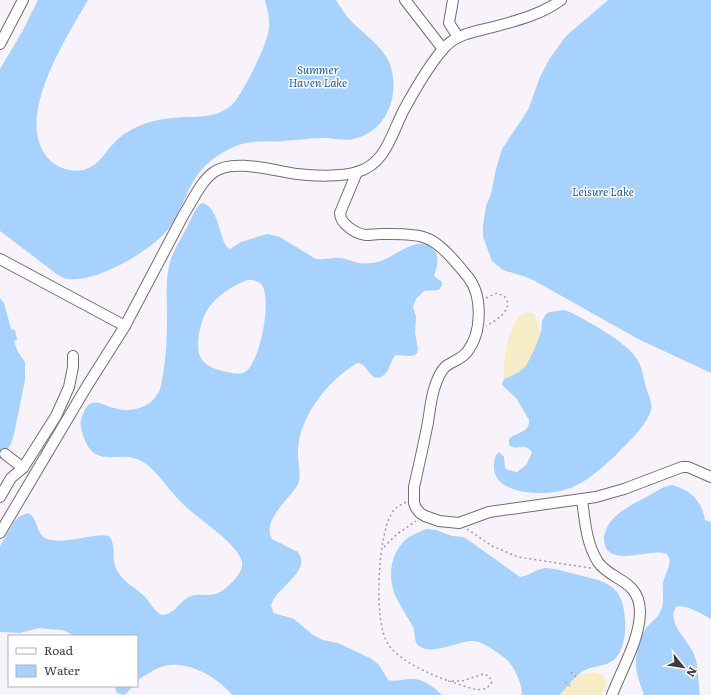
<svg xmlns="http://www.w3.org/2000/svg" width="711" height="695" font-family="Literata,serif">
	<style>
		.sand { fill: #f6ecc6 }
		.water { fill: #a8d2fe; fill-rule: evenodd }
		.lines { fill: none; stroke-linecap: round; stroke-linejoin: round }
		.minor-casing { stroke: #716d73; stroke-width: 12 }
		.path { stroke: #a09ca2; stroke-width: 1.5; stroke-dasharray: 2 3; stroke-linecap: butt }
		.minor { stroke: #fff; stroke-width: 10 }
		.labels { text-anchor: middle; stroke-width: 3; stroke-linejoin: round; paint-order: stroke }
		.water-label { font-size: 11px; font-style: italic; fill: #1f5a8f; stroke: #fff }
	</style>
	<rect width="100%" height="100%" fill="#f8f3fb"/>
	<!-- sand -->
	<g class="sand">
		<path d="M525,312L533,313C536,318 538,326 541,332C537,345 531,365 519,372C514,374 509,376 504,379C503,361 508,321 525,312Z"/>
		<polygon points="595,672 603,675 607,684 601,695 559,695 578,675"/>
	</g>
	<!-- water -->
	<g class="water">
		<path d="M38,0H88C67,37 9,124 52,162C60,169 75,173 86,169C99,165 105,152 114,143C120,136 130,130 139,126C152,120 168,118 183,117C195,117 207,117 219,113C225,110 232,106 236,100C246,86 268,44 269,27C270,17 267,9 265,0H336C341,8 346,16 352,22C364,34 382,46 389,62C401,91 389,129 357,138C346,142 335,138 324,138C311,138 298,140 285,141C275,142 264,141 254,142C237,143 219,153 206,165C188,182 184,207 170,227C153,250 97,283 68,279C62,278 58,275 54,272L0,231V69L22,32Z"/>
		<polygon points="608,0 711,0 711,373 638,339 535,281 526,277 503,270 492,261 483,237 483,226 486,206 491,194 496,169 502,149 528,110 540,77 550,58 566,36"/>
		<path d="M203,203C221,209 219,245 230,249L241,242L267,234L280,237L314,258C323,261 332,257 341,258C348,259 353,262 359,263C365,264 372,263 378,262C395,258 418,232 434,250C440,256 437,268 434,276L442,282V285L439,290L424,291L416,299L413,307L416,317L415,333L418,349L417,353L415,355L411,356L396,355C390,360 391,368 385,374C371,387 369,363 357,363C329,380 299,416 298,450C297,461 302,474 298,484C291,498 261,520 272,539L298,552C312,573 276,586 271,606L274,613L294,619L313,635L323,640L338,643L370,658L379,665L388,680C396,682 403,679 411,679C423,678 434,687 442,695H232C217,677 188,660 164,666C154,669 145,675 137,681V636H75L63,630L47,629L39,628L20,633L0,632V546L14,522L20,516L28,513C39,518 35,534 47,539C59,543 75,539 87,537C95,536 101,534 109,536C116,544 112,556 115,566C121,581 132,585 143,595C150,601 153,611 162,615C173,615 179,603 187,598C197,592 205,597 215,594C222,592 230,585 235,579C239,574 243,569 242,562C238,543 196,518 182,503C168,490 159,472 143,462C118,447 94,474 82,432C80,426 80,420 83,414C85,409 87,404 93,403C100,401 107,407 114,408C133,414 157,406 161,385C166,362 167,339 167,316C167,298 165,280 170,262C173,251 180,241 185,231C190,222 193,212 200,204ZM247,280C252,280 257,280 261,284C273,296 260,364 245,372C240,375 232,373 227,372C218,370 206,367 201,358C194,347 201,318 208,309C217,295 233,286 247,280Z"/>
		<polygon points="0,298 4,303 11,329 15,330 17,340 14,341 18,352 25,362 25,380 14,434 11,444 0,460"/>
		<path d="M564,310L570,312C589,322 628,342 638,361C643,369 643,378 646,387C648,394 653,403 651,410C647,426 627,443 616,455C597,472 581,488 555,492C536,495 493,493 494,466C494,460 495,455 499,452L504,457L505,468L508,470L517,472L526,465L532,453C527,441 517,452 509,445V439C516,432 530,433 529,420L516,398L504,387L502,384L503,381L504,379L519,372L526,366L535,348L541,332L542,321L546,314L550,312Z"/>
		<path d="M672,485C691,490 702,501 705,520L711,522V619C702,614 685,603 676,607C666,623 688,639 694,654C699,667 698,682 700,695H644C637,675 632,663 640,642C641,638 643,632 646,628C651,622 658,618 661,610C665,602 662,592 663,583C664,577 668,571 669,565C676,536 618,570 606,548C604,543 603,537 605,533C610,514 632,505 648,496C656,492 663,486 672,485Z"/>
		<path d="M426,529L436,530L452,536L464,537L520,577C529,576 536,569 545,568C555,568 566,572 575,574C606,582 623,583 625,620C626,632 624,648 616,658C607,667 596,665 585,670C574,676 568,687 559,695H522C522,685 516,670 509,662C504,656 496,652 489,647C484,644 479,641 472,641C458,641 433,656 419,646C413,642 416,633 413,627C407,616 400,606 395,595C387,575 391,550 409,537C414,534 420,532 426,529Z"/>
		<polygon points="114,686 133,686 127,693 123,695 117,693"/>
	</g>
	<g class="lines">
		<defs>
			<g id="minor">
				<polyline points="405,0 443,49"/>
				<polyline points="453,0 449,23 458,37"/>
				<polyline points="0,44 23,0"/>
				<path d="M357,172L340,213C340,224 356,234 366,235C371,235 376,234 381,234C393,234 415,233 426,238C441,243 458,265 468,277C483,296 482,333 467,352C462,359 452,361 445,367C440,372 437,380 435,386C431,397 430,410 428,422C424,443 419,465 414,487V503L416,508L420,513L425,516L439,521L459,523L489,512L596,497L624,489L682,467H688L711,477"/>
				<polyline points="0,259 125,326"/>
				<polyline points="5,454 23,468"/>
				<polyline points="0,497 11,478 23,468 56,416 69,387 73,367 73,356"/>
				<path d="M582,500C585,521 586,543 598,562C611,581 639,579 640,611C640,640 622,668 612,695"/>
				<path d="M0,533L87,386L125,326L184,214C193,200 201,181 214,172C233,158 275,171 297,174C314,176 341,177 357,172C388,163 392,130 406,106C417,86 429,65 444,48C457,33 479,31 497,26C519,20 542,14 561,0"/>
			</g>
		</defs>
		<!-- minor casing -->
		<use href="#minor" class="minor-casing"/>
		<!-- path -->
		<g class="path">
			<path d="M486,298L497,293L505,297L508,303C506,315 496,320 486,326"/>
			<path d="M406,502C401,505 395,507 392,513C378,534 373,622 388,644C399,661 433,676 452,682C463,685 477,693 487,688L492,682L489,676L483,674L462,681H448"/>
			<polyline points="467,529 492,546 518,557 591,568"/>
			<polyline points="384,547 397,534 416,521"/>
			<polyline points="571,672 578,679"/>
			<polyline points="565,682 570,686"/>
		</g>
		<!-- minor -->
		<use href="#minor" class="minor"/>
	</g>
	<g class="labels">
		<!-- water labels -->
		<g class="water-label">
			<text x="318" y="74">Summer<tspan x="318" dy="13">Haven Lake</tspan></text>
			<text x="603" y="196">Leisure Lake</text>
		</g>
	</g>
	<!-- legend -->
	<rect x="8" y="635" width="130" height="52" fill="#ffffff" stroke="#b1b1b2"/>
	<rect x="16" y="648" width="20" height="6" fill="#ffffff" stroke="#b1b1b2"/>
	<text x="44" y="655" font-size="12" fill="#3d3b3e">Road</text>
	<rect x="16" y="665" width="20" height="12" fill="#a8d2fe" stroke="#b1b1b2"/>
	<text x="44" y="675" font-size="12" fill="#3d3b3e">Water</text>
	<!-- north arrow -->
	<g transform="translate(683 667) rotate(120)" stroke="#ffffff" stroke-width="3" paint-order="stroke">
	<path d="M0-3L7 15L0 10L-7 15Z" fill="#3d3b3e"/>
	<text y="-6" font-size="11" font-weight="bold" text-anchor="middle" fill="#3d3b3e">N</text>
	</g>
</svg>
